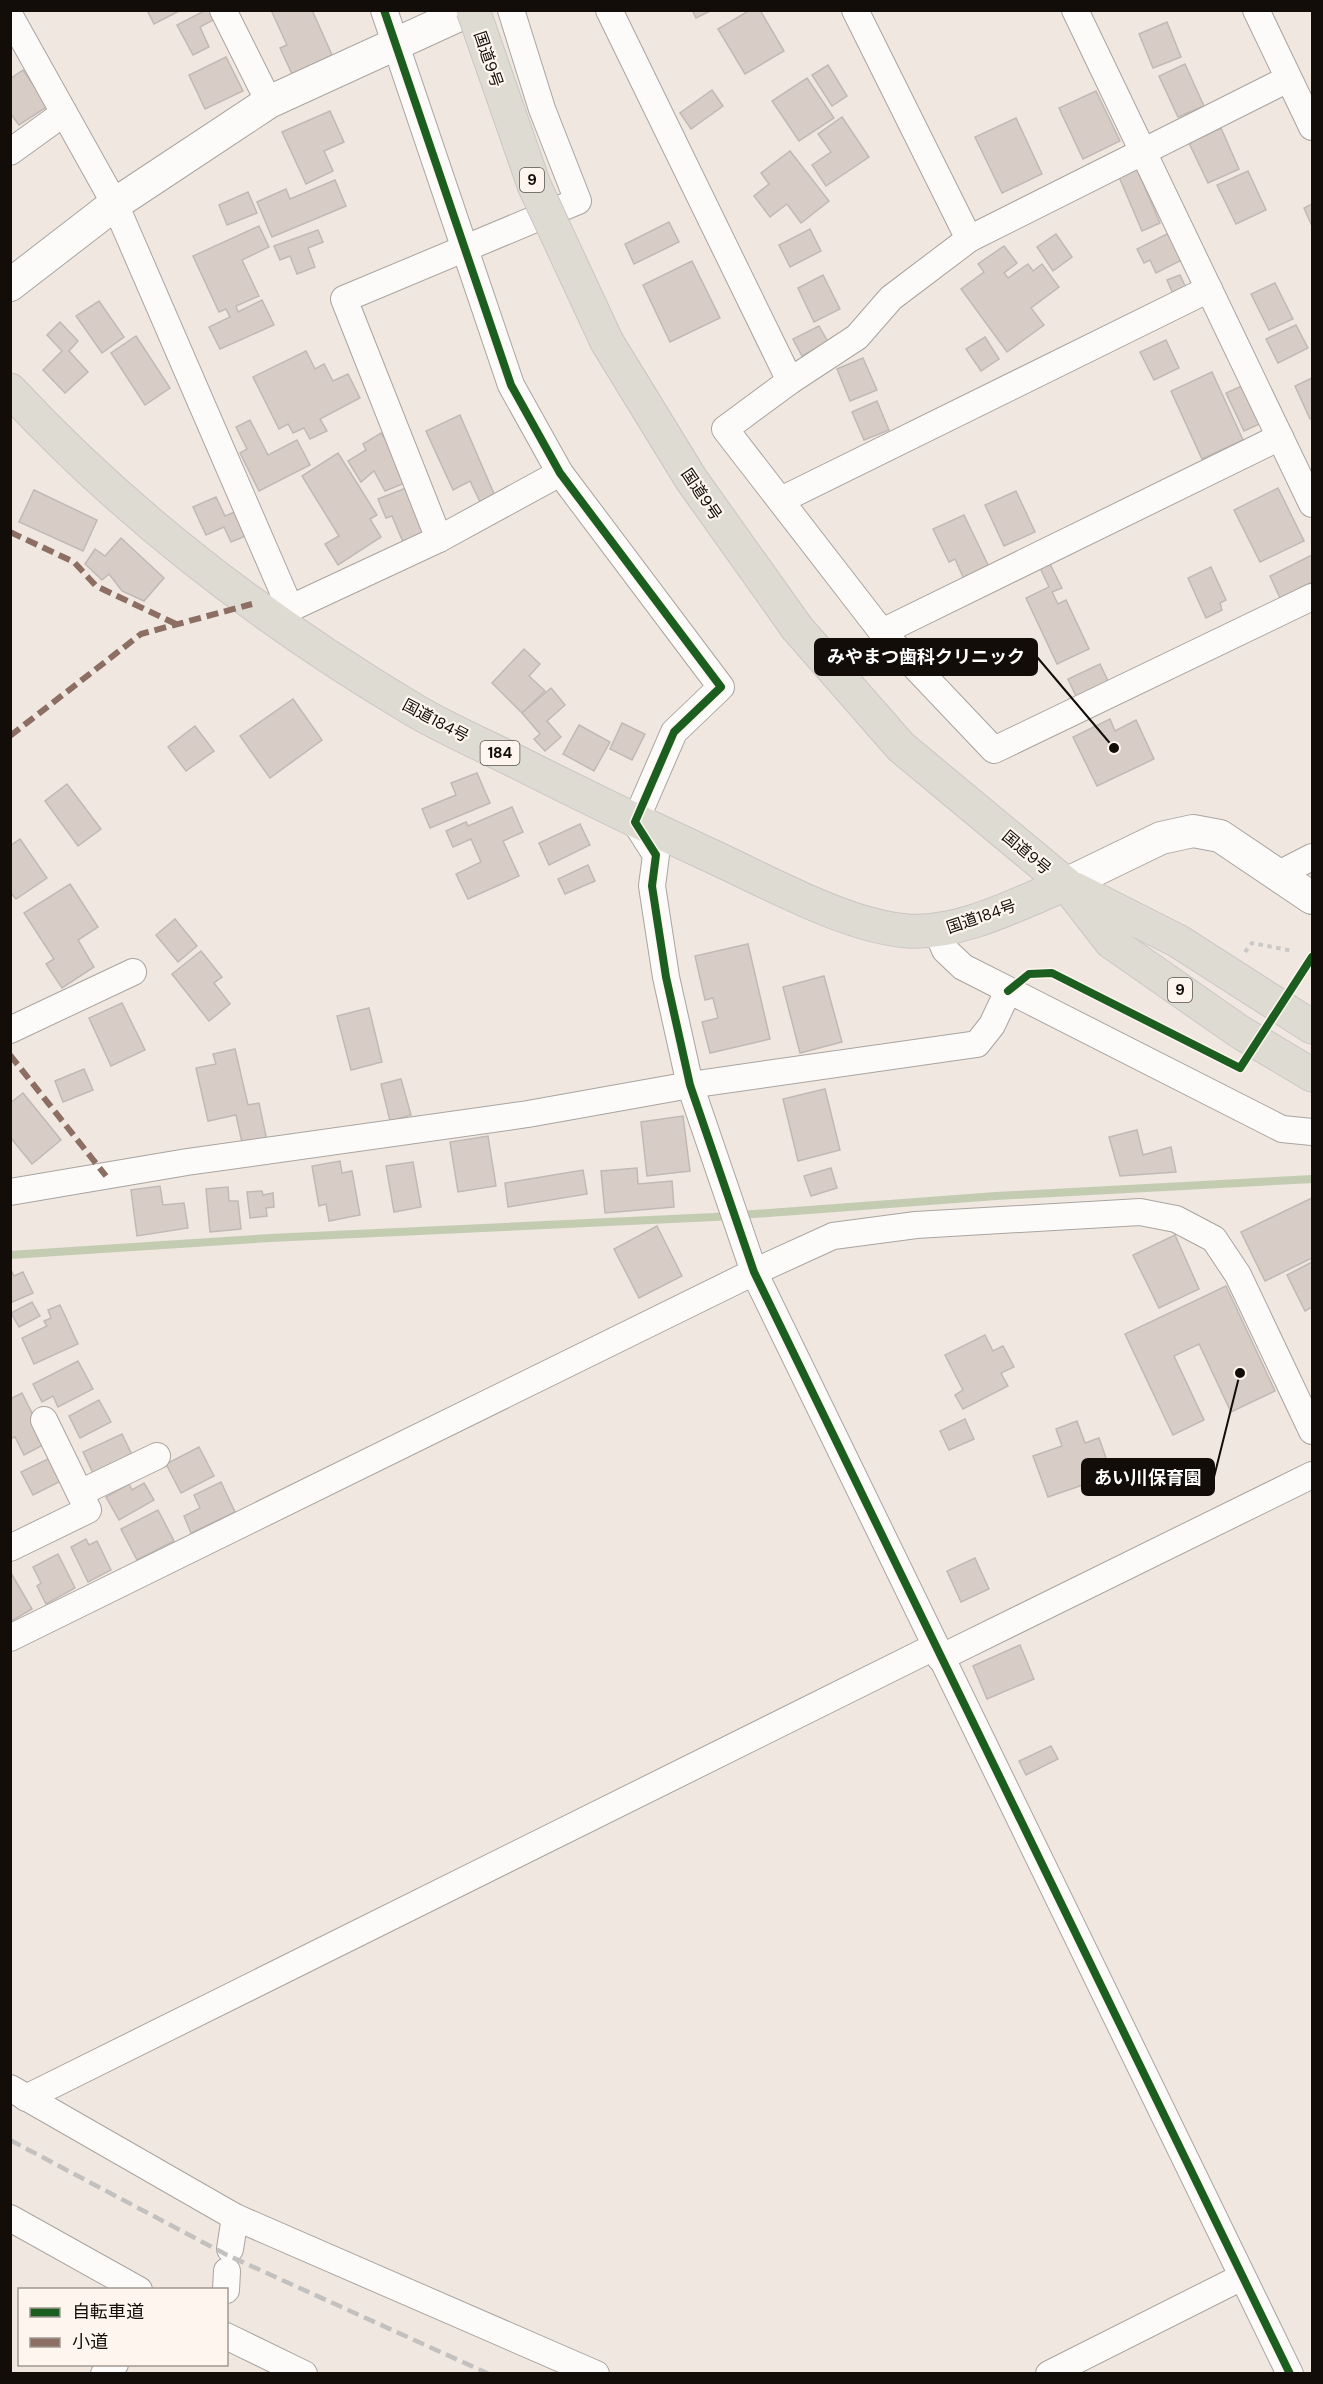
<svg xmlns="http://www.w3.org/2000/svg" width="1323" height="2384" font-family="'DM Sans','Noto Sans JP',sans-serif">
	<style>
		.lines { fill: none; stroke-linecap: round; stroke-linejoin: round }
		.stream { stroke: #c3ccb1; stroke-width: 8 }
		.building { fill: #d8ccc7; stroke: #c0b9b5; stroke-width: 1.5 }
		.minor-casing { stroke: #aaa49f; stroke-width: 28 }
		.tertiary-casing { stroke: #aaa49f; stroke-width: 34 }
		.trunk-casing { stroke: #cac6c3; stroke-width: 35 }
		.path { stroke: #cbc9c7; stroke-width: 4; stroke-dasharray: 4.5 4.5; stroke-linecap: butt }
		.minor { stroke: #fdfbfa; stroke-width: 26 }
		.tertiary { stroke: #fdfbfa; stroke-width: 32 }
		.trunk { stroke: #dedbd3; stroke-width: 33 }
		.rail { stroke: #c3c1bf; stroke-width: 4.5; stroke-dasharray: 12 6; stroke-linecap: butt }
		.trunk-bridge-casing { stroke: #cac6c3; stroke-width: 35; stroke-linecap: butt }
		.trunk-bridge { stroke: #dedbd3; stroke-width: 33 }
		.quiet { stroke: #8d6e63; stroke-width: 6; stroke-dasharray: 12 6; stroke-linecap: butt }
		.cycleway-casing { stroke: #fef6ee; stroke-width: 11 }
		.cycleway { stroke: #1b5e20; stroke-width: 8 }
		.labels { text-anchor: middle; stroke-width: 4.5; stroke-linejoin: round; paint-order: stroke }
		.shield { fill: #fef6ee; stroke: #59534e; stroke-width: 1.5 }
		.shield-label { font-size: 15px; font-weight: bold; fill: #120d09 }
		.street-label { font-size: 16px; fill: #120d09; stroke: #fef6ee }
		.leader { fill: none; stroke: #120d09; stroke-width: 2 }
		.callout-dot { fill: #120d09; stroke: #fef6ee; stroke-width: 2 }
		.callout { fill: #120d09; stroke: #120d09; stroke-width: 2 }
		.callout-label { font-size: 18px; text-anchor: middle; font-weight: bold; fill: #fff }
	</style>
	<rect width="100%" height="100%" fill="#efe7e0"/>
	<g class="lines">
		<!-- stream -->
		<polyline class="stream" points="10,1255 270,1238 714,1217 996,1196 1312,1179"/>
	</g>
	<!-- building -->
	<g class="building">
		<polygon points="147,10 181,10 154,24"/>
		<polygon points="206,10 211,10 215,19 200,27 209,47 193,55 177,25"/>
		<polygon points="271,10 312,10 332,55 292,74 280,48 287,45"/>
		<polygon points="692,10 712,10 696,18"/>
		<polygon points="750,10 760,10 784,51 745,74 718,29"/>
		<polygon points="1167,22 1181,57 1153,68 1139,34"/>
		<polygon points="226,57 243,91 205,109 189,75"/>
		<polygon points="1185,64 1204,106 1178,117 1159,76"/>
		<polygon points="828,65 847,96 832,106 812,75"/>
		<polygon points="23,70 48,106 19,125 10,113 10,79"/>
		<polygon points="807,78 834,118 799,141 772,101"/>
		<polygon points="712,90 723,106 691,129 680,113"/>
		<polygon points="1096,91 1120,141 1083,159 1059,108"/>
		<polygon points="330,111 344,142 324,151 333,171 306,184 282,132"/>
		<polygon points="842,117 869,157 826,186 812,165 831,152 818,134"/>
		<polygon points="1016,118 1042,174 1002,193 975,137"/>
		<polygon points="1221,128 1239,169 1208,183 1189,143"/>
		<polygon points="790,151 829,201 801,223 787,204 770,217 754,196 769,184 761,173"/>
		<polygon points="1137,169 1160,223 1142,231 1119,177"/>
		<polygon points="1248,171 1266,210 1236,224 1217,185"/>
		<polygon points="335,180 346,206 272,237 257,202 286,189 290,199"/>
		<polygon points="248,192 257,213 227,225 219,205"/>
		<polygon points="1312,204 1312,226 1304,208"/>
		<polygon points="669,222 679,242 634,264 625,244"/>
		<polygon points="259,226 269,247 242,260 259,296 236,306 238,312 262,300 274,325 220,349 209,327 230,317 226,309 219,312 193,256"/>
		<polygon points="810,229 821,251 790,267 779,245"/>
		<polygon points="318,230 323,242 308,248 315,267 297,274 290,256 280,260 274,246"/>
		<polygon points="1169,233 1182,260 1156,273 1150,260 1144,263 1137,249"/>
		<polygon points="1056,234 1072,257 1053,271 1037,247"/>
		<polygon points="1004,246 1017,263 1004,273 1008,278 1028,264 1033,271 1042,264 1059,287 1031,308 1044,325 1007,352 961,289 984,272 978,264"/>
		<polygon points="692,261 720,318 670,342 643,285"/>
		<polygon points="823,275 840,309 814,322 798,288"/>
		<polygon points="1180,275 1186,288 1173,294 1167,280"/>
		<polygon points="1275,283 1293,319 1269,330 1251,294"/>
		<polygon points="99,301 124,337 102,353 76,316"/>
		<polygon points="60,322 78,341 69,351 88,372 65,393 43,370 62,351 47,335"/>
		<polygon points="1296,325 1308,348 1278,363 1266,339"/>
		<polygon points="819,326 828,342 802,356 793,339"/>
		<polygon points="136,336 170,388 145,405 111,353"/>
		<polygon points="985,337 999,359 981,371 966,349"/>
		<polygon points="1166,340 1179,368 1154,380 1140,352"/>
		<polygon points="306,351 315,369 324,364 333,381 348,374 360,398 320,419 327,431 310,439 304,428 293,433 288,424 279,429 253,377"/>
		<polygon points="863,358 877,390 850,401 837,369"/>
		<polygon points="1212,372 1243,440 1202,459 1171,391"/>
		<polygon points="1312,378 1312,418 1310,419 1295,386"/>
		<polygon points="1248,383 1266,421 1244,431 1226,393"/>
		<polygon points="877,401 889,430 864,440 852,412"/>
		<polygon points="460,415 495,496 481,504 470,481 453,490 426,431"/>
		<polygon points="250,420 268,455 297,440 310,465 259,491 240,453 247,449 236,427"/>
		<polygon points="381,433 396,456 407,482 385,491 374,471 361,482 348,461 366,450 363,444"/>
		<polygon points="338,453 377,515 370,519 381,537 338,565 325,544 339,536 302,476"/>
		<polygon points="411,486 429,532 403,542 392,516 386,518 378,499"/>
		<polygon points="1278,488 1304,541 1260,562 1234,510"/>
		<polygon points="34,490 97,520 83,551 19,522"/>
		<polygon points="1016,491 1035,532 1004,546 985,505"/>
		<polygon points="216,497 225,516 237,511 248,535 231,542 224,527 206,535 193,507"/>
		<polygon points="964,515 989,567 964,579 955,559 949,562 933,529"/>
		<polygon points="121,538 164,578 144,601 122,591 109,574 102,580 85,564 95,549 105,556"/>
		<polygon points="1312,555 1312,582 1280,598 1270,576"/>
		<polygon points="1050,564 1062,588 1052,592 1058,604 1066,600 1089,649 1057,664 1026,598 1049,587 1040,568"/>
		<polygon points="1211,567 1226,600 1220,603 1222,610 1206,618 1188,578"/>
		<polygon points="524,649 540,664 529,676 545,691 522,713 492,683"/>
		<polygon points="1100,664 1109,683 1077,698 1068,679"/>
		<polygon points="551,688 565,705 547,721 561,737 545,751 534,739 540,734 522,713"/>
		<polygon points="293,699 322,740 270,778 240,736"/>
		<polygon points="1110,719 1115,731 1136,720 1154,759 1097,786 1073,737"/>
		<polygon points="622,723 645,734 632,760 610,749"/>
		<polygon points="579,725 610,742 594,771 563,754"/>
		<polygon points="195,726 214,751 186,771 168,747"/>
		<polygon points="477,773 490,803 430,828 422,809 456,795 451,783"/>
		<polygon points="67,784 101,829 78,846 45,801"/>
		<polygon points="512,807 523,832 503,841 519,876 468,899 456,874 481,862 471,839 453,847 446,831 466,822 468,826"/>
		<polygon points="580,824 590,845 549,865 539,843"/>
		<polygon points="20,839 47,878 16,899 10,892 10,846"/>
		<polygon points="588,865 595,881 565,894 558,879"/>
		<polygon points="70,884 98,927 78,940 94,967 62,988 46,964 54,959 24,913"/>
		<polygon points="175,919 197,946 178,962 156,935"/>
		<polygon points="748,944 770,1039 710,1053 702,1022 718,1018 713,998 705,1000 695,956"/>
		<polygon points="201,951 222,977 214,983 230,1004 209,1021 172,974"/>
		<polygon points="824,976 842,1042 800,1053 783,987"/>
		<polygon points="122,1003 145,1050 111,1066 89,1018"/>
		<polygon points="369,1008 382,1062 351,1070 337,1016"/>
		<polygon points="235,1049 248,1105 259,1103 267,1141 243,1147 236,1115 208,1121 196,1068 216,1064 213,1054"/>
		<polygon points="84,1069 93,1090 63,1102 55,1081"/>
		<polygon points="401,1079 411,1115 390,1121 381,1084"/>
		<polygon points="825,1089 840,1150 798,1161 783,1099"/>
		<polygon points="23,1093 61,1140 32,1164 10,1137 10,1103"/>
		<polygon points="683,1116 690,1171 647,1176 641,1122"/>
		<polygon points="1137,1130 1143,1155 1171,1147 1176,1172 1120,1176 1109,1137"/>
		<polygon points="488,1136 496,1186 458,1192 450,1142"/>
		<polygon points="340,1161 342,1173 352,1171 360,1215 329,1221 326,1204 319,1206 312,1166"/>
		<polygon points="413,1162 421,1207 394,1212 386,1166"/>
		<polygon points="637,1168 638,1184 672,1181 674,1207 605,1213 601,1171"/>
		<polygon points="831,1168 837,1188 811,1196 804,1176"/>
		<polygon points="583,1170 587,1194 508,1207 505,1183"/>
		<polygon points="160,1186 163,1205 184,1203 188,1228 137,1236 131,1190"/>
		<polygon points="228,1187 229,1201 238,1201 241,1229 210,1232 206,1189"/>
		<polygon points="262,1191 263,1195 273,1193 274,1207 266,1208 267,1216 250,1218 247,1192"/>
		<polygon points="1312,1198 1312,1258 1265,1281 1241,1232"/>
		<polygon points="657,1226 682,1276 639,1298 614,1249"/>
		<polygon points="1175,1235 1199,1289 1159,1308 1133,1255"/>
		<polygon points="1312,1262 1312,1307 1305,1311 1287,1275"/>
		<polygon points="10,1268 14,1276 23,1272 33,1293 10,1303"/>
		<polygon points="1226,1286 1275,1391 1231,1412 1199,1344 1174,1356 1204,1420 1173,1435 1125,1334"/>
		<polygon points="32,1302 40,1316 19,1327 11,1313"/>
		<polygon points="60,1305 78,1344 34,1364 22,1338 47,1326 44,1321 51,1318 48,1310"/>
		<polygon points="985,1335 993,1351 1003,1346 1014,1367 1001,1373 1008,1386 963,1409 955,1395 963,1390 945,1355"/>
		<polygon points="78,1361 93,1389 58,1407 53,1396 42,1402 33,1384"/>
		<polygon points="22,1393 47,1443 24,1455 15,1437 10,1439 10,1399"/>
		<polygon points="99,1400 111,1422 80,1438 69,1416"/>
		<polygon points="965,1419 974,1439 949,1450 940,1431"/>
		<polygon points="1077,1421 1085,1443 1099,1438 1112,1475 1048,1497 1033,1456 1062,1446 1056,1429"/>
		<polygon points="122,1434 133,1457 94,1475 83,1452"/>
		<polygon points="199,1447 214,1476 181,1493 166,1464"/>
		<polygon points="56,1455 67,1478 33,1495 21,1472"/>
		<polygon points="221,1482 235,1512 191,1533 184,1516 200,1508 194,1495"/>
		<polygon points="144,1483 154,1500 119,1520 106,1497 129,1484 132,1490"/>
		<polygon points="158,1510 174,1541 137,1560 121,1529"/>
		<polygon points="86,1539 89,1545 97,1541 111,1570 88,1582 71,1547"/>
		<polygon points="58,1554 75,1588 46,1604 37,1586 41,1583 33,1567"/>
		<polygon points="975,1558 989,1589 961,1602 947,1571"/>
		<polygon points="11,1573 32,1609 10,1622 10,1573"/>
		<polygon points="1020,1645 1034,1679 987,1699 973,1666"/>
		<polygon points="1051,1746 1058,1759 1026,1775 1019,1761"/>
	</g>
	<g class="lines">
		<defs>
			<g id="minor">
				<polyline points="223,10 269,102"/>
				<polyline points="384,10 511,385 560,473 721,687 674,732 635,822 656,855 652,886 666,977 690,1085 754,1272 1290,2374"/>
				<polyline points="609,10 790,381"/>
				<polyline points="855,10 969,239"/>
				<polyline points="1075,10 1312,504"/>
				<polyline points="1256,10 1312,127"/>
				<polyline points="10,16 115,204 290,608"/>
				<polyline points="1288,79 969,239 891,298 857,337 790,381 725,429 882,632 994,750 1312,597"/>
				<polyline points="10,152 64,113"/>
				<polyline points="781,500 1209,289"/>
				<polyline points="439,539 344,299 578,201 542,109 511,10"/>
				<polyline points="276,615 439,539 560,473"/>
				<polyline points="882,632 1280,437"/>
				<polyline points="1279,874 1312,857"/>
				<polyline points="937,931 945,950 963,967 1282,1129 1312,1132"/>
				<polyline points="10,1030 133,972"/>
				<polyline points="10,1192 187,1162 528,1114 690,1085 977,1044 992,1025 1008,991"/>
				<polyline points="80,1493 157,1456"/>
				<polyline points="10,1548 88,1510 44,1420"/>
				<polyline points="10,1638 754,1272 833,1236 916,1225 1140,1212 1176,1219 1214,1239 1238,1275 1312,1431"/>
				<polyline points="940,1658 1312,1475"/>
				<polyline points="10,2088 235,2217 596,2374"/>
				<polyline points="26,2098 934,1647"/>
				<polyline points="10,2218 139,2290"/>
				<polyline points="230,2249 235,2217"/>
				<polyline points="226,2290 227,2271"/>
				<polyline points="226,2336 304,2374"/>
				<polyline points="104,2374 115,2364"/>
				<polyline points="1049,2374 1242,2277"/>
			</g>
			<g id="tertiary">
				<polyline points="10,285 115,204 269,102 470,10"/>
				<polyline points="1066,884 1161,838 1193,831 1220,836 1312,898"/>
			</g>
			<g id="trunk">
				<polyline points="607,342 691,479 797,628 901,747 1066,884 1111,942 1240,1032 1312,1075"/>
				<path d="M10,390C128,517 266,622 414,710C446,729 481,744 513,760C578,793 642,824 707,854C765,880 844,926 908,931C962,934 1017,904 1066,884"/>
				<polyline points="1075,889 1178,941 1312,1027"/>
			</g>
		</defs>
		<!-- minor casing -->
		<use href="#minor" class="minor-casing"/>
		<!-- tertiary casing -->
		<use href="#tertiary" class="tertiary-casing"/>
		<!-- trunk casing -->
		<use href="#trunk" class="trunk-casing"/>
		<!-- path -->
		<polyline class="path" points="1245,952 1252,943 1293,951"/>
		<!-- minor -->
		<use href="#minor" class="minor"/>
		<!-- tertiary -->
		<use href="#tertiary" class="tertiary"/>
		<!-- trunk -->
		<use href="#trunk" class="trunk"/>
		<!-- rail -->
		<polyline class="rail" points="10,2140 227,2255 489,2374"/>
		<defs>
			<polyline id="trunk-bridge" points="473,10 534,185 607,342"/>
		</defs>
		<!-- trunk-bridge casing -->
		<use href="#trunk-bridge" class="trunk-bridge-casing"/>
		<!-- trunk-bridge -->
		<use href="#trunk-bridge" class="trunk-bridge"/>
		<!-- quiet -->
		<g class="quiet">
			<polyline points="10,532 74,562 96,586 176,624"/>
			<polyline points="10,736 141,634 252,604"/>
			<polyline points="10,1055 106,1176"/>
		</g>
		<defs>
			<g id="cycleway">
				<polyline points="384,10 511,385 560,473 721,687 674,732 635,822 656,855 652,886 666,977 690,1085 754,1272 1290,2374"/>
				<polyline points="1008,991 1029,974 1052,973 1240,1068 1312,957"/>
			</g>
		</defs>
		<!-- cycleway casing -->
		<use href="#cycleway" class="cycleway-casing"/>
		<!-- cycleway -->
		<use href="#cycleway" class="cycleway"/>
	</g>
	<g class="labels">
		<!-- shield labels -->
		<g class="shield">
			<rect x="520" y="168" width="24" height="24" rx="4.5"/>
			<rect x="480.5" y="741" width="39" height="24" rx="4.5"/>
			<rect x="1168" y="978" width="24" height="24" rx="4.5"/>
		</g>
		<g class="shield-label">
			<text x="532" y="185">9</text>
			<text x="500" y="758">184</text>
			<text x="1180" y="995">9</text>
		</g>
		<!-- street labels -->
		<g class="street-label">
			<text transform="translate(489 59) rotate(71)" y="6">国道9号</text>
			<text transform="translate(702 494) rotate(56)" y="6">国道9号</text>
			<text transform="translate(436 720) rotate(28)" y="6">国道184号</text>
			<text transform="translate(1027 852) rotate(40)" y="6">国道9号</text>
			<text transform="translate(981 916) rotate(-19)" y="6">国道184号</text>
		</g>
	</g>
	<!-- callouts -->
	<path class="leader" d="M1114 748L1037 657M1240 1373L1214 1477"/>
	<g class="callout-dot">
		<circle cx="1114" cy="748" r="6"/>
		<circle cx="1240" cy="1373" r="6"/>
	</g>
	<g class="callout">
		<rect x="815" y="639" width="222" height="36" rx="6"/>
		<rect x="1082" y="1459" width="132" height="36" rx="6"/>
	</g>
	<g class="callout-label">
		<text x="926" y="663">みやまつ歯科クリニック</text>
		<text x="1148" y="1484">あい川保育園</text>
	</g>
	<!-- border -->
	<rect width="1323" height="2384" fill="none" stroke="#120d09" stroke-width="24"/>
	<!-- legend -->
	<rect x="18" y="2288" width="210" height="78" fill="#fef6ee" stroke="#a09992" stroke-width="1.5"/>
	<rect x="30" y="2308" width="30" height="9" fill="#1b5e20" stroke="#a09992" stroke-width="1.5"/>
	<text x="72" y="2318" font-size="18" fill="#120d09">自転車道</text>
	<rect x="30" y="2338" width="30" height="9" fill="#8d6e63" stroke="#a09992" stroke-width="1.5"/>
	<text x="72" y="2348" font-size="18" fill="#120d09">小道</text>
</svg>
